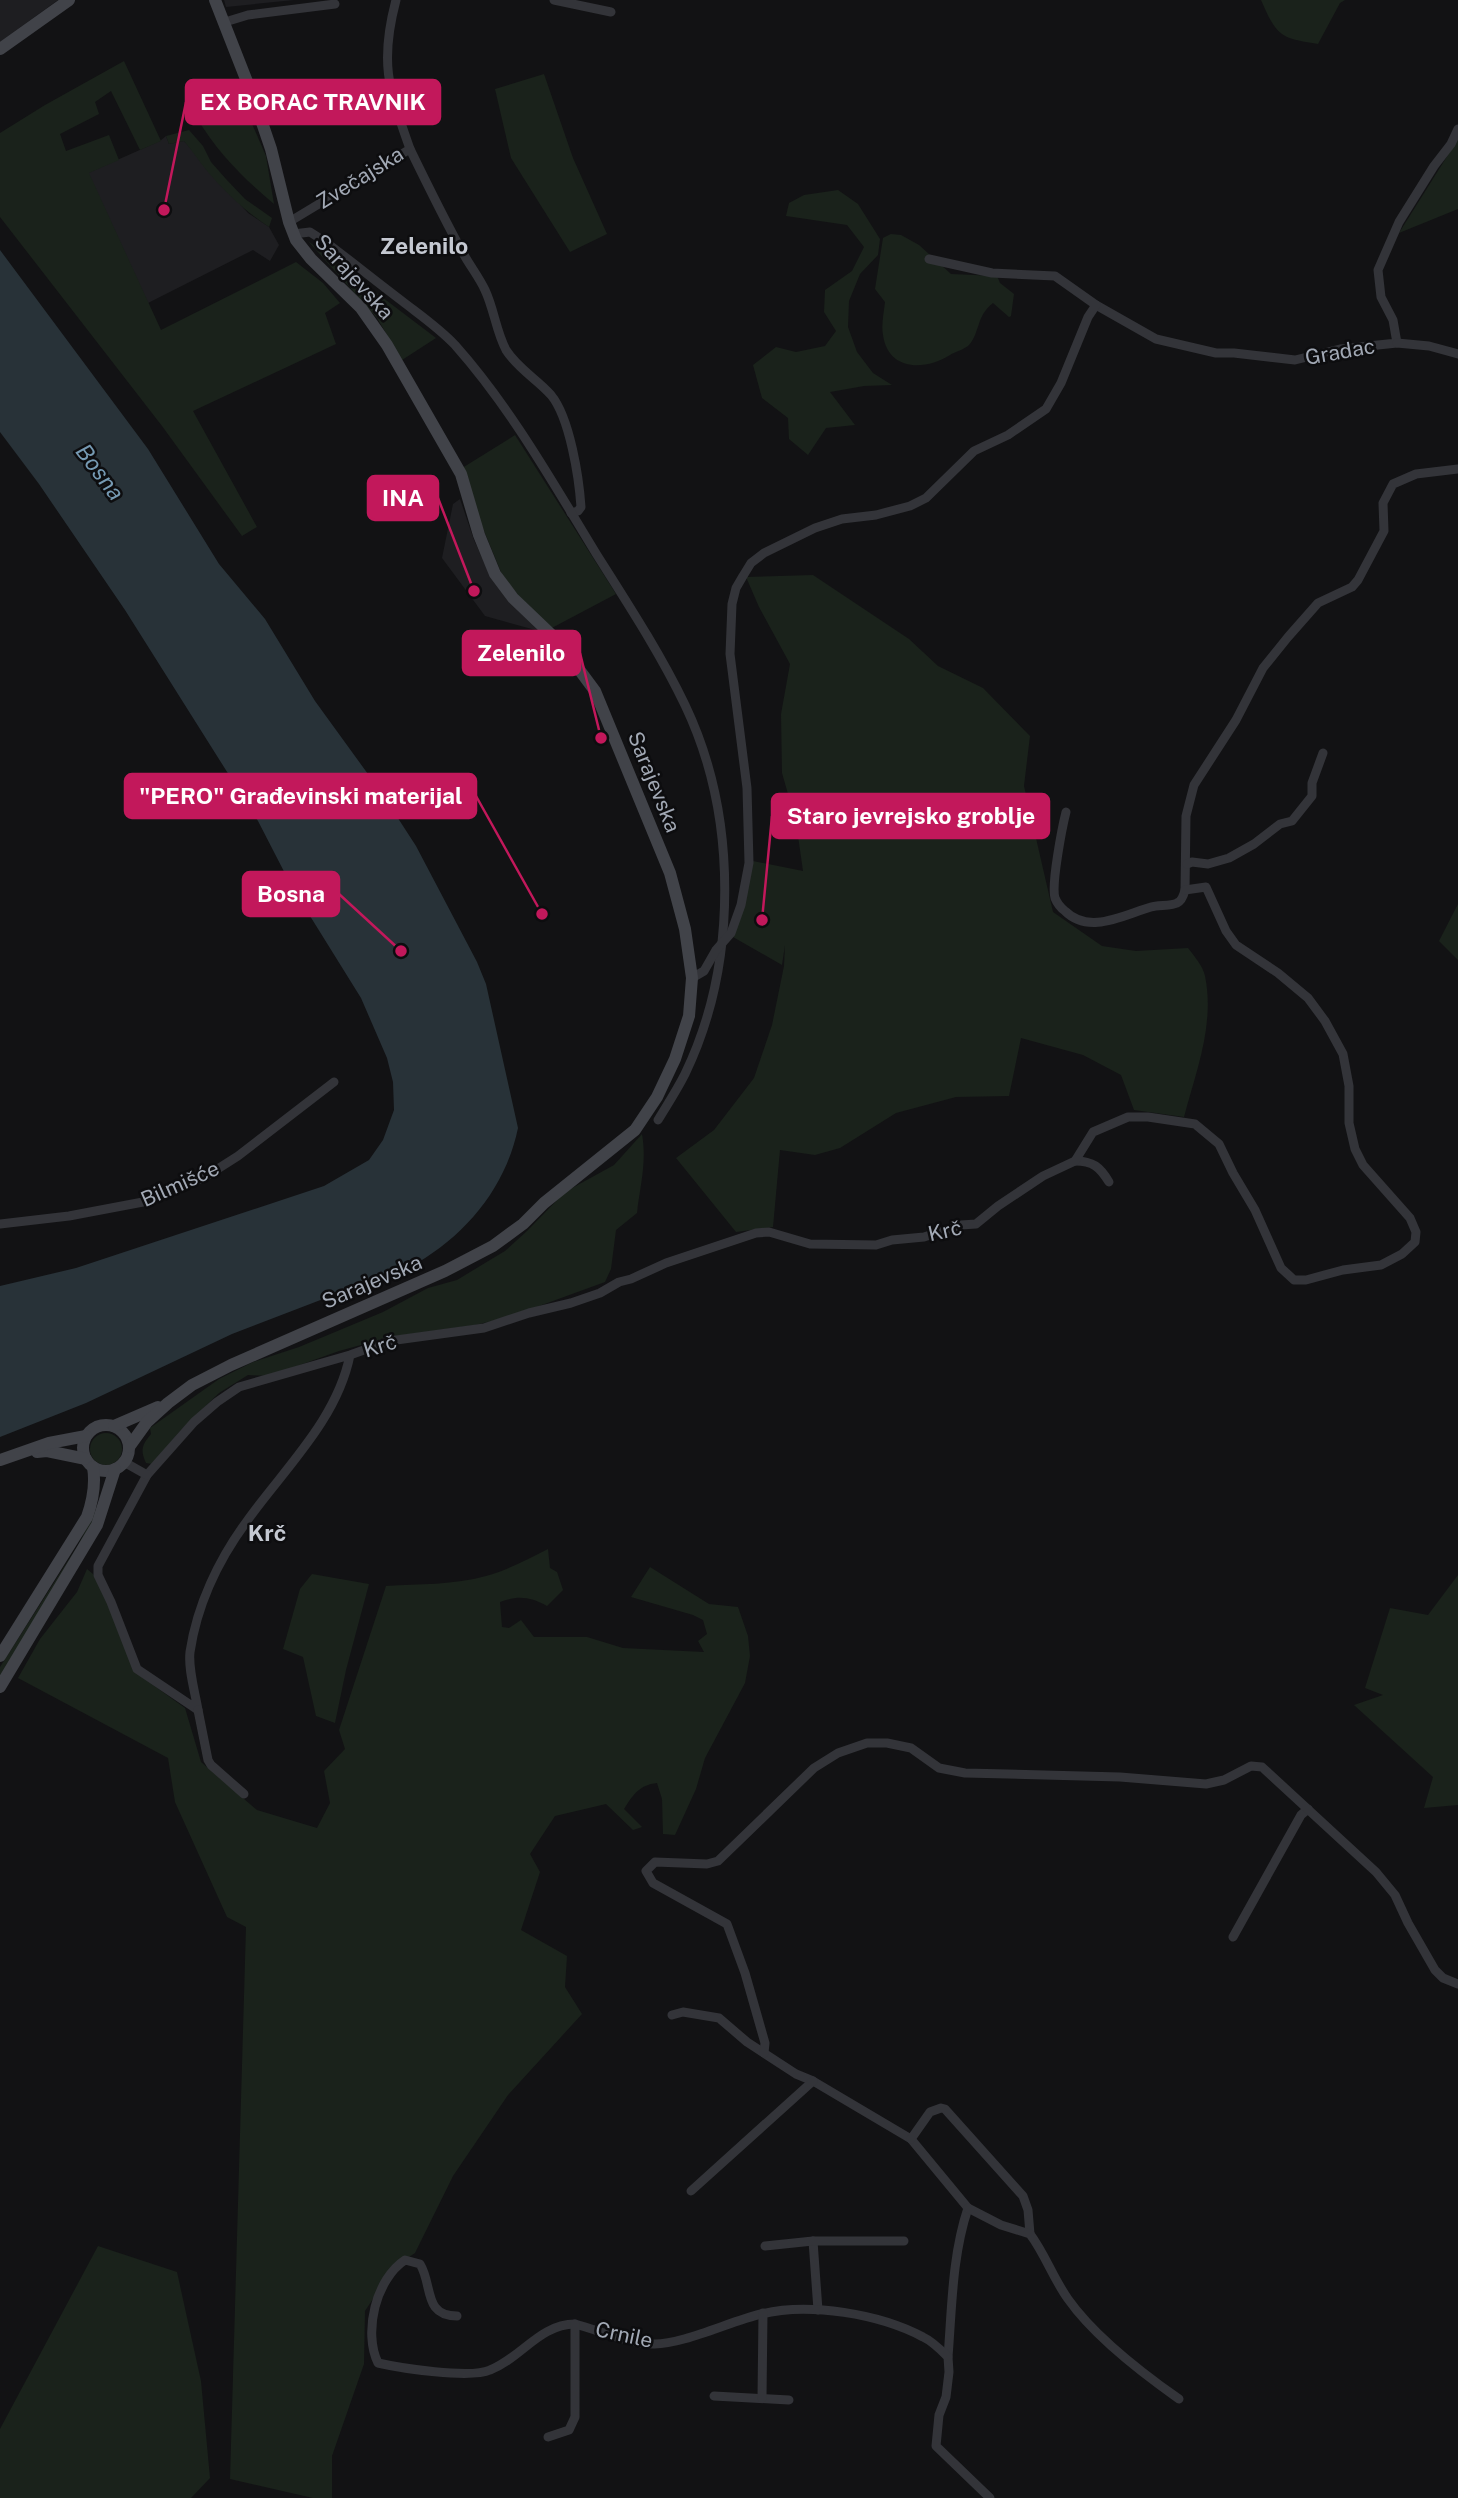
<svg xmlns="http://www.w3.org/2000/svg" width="1458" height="2498" font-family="'Public Sans',sans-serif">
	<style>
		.built { fill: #1e1e21 }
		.green { fill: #1a221b }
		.water { fill: #283238 }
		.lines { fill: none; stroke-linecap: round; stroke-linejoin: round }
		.street { stroke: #333439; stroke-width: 9 }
		.secondary { stroke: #414349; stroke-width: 12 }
		.labels { text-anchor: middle; stroke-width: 5; stroke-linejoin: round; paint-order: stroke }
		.street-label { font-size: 21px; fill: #a2a9b5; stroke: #0d0d0f }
		.neighbourhood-label { font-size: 23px; font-weight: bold; fill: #c4c8d1; stroke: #0d0d0f }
		.water-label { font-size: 23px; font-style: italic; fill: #769ab3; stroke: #0d0d0f }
		.leader { fill: none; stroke: #c2185b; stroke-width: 2.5 }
		.callout-dot { fill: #c2185b; stroke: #0d0d0f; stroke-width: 2.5 }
		.callout { fill: #c2185b; stroke: #c2185b; stroke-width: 2.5 }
		.callout-label { font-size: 23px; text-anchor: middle; font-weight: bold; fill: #fff }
	</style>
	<rect width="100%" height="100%" fill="#121214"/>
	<!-- built -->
	<g class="built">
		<polygon points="0,0 58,0 0,42"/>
		<polygon points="224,0 294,0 226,7"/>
		<polygon points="166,136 169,144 184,141 248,213 269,227 279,245 270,261 253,250 148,303 88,173 160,141"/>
		<polygon points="460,499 474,540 484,562 539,631 485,616 442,558 453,504"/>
	</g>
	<!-- green -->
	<g class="green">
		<path d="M1261,0H1345L1340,3L1318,44C1279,38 1277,36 1261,0Z"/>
		<polygon points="124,61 161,141 140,150 111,91 95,102 99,114 60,134 66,151 109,135 119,160 89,173 161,330 296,262 323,283 340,303 325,313 336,344 193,411 257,527 242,536 162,426 0,217 0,133 45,105"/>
		<polygon points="544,74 573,158 607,234 570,252 511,158 495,89"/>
		<path d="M240,96L266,156L274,204C243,178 217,152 197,118Z"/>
		<path d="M189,130L203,146L211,162L226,179L245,199L272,218L269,227C246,212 226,193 208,172C199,162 193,151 184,141L169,144L166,136Z"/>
		<polygon points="1458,139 1458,209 1399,233"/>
		<polygon points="838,190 858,204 880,239 878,255 860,274 849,301 848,327 857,352 873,373 892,385 864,386 830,392 855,425 826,428 808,455 789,439 788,418 762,398 753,365 776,347 796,352 825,346 836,331 824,312 825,290 852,271 864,247 847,225 786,216 789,203 804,195"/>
		<path d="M891,234L901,235L919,245L951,274L997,276L1000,283L1014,294L1011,316L1009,317L993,303C976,316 980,333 969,345C965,349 955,352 950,355C925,371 888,371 883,335C881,325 884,312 885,302L875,289L883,238Z"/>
		<polygon points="308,241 436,338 402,360 377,318"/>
		<polygon points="515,435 616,594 548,630 503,577 459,470"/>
		<path d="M813,575L909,639L938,666L983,688L1030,736L1024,786L1053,912L1102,946L1136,951L1188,948C1194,956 1203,966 1205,976C1215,1024 1196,1072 1184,1117L1134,1110L1121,1075L1083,1055L1021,1038L1009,1096L956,1097L896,1113L840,1148L815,1155L780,1150L773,1227L736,1232L676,1158L714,1130L754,1078L772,1025L784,966L785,945L782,965L733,937L753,861L803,871L796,822L782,773L781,714L790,664L759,607L746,577Z"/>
		<polygon points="1458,904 1458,960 1439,941"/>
		<path d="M642,1134C647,1162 640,1186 637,1213L616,1230L611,1269L605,1282L509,1317L475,1325L390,1337L339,1351L269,1376L248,1375L219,1393L181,1430L152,1464L146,1463C140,1450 142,1445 151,1434L150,1428L219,1379L253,1362L299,1347L383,1312L428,1288L457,1280L485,1263L505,1251L527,1231L565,1192L614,1165Z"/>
		<circle cx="106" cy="1449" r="16"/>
		<polygon points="96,1504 94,1521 0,1677 0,1667 78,1545 91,1520"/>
		<path d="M548,1549L550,1568L557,1572L563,1590L547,1606C531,1597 518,1595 500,1602L502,1627L509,1628L521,1620L534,1637H587L623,1648L704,1652L698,1641L707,1634L703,1620L693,1615L631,1597L650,1567L709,1604L738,1607L748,1636L750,1656L745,1683L705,1758L696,1789L675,1835L663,1834L662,1799L657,1783C639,1785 633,1795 624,1809L642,1827L633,1830L606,1804L555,1816L530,1854L540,1872L521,1930L567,1956L565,1987L582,2014L508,2095L453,2176L415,2253L394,2267L365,2311L364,2364L332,2456V2498H313L230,2479L246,1927L227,1917L175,1802L168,1758L18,1678L40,1639L77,1592L87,1569L93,1574L106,1597L135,1672L185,1708L201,1762L257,1810L317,1828L330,1803L324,1771L345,1749L339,1730L386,1586C419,1584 454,1585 486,1576C508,1570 528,1559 548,1549Z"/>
		<polygon points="312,1574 369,1584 346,1670 335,1723 316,1716 303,1657 283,1649 300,1589"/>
		<polygon points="1458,1575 1458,1805 1424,1808 1433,1777 1354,1705 1383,1695 1365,1688 1390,1608 1428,1615"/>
		<polygon points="98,2246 177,2272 201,2381 210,2478 191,2498 0,2498 0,2429"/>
	</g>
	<!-- water -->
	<path class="water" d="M0,250L148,449L219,564L265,619L315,701L381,792L416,846L477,962L486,984L518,1128C506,1186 468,1233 417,1263L232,1334L86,1403L0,1437V1286L76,1268L324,1186L369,1160L383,1140L394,1110L393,1082L387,1058L361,998L292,887L258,821L125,610L39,484L0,432Z"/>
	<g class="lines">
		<!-- street -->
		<g class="street">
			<polyline points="554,0 611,12"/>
			<polyline points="225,22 248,15 335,4"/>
			<path d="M410,149C427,184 444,219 463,253C470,266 479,277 485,290C494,309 496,331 506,350C518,369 537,379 551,395C570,418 579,478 581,507L578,511L571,513"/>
			<path d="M289,222L410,149C389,89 379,64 396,0"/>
			<path d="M293,234L310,232L327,243C352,262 377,282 402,301C420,315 439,328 455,345C511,408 553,483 597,555C628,604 660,653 685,705C738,816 738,964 685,1074C677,1090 667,1105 658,1120"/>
			<polyline points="1096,305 1156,339 1216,353 1234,353 1295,360 1340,349 1397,343 1393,320 1381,297 1378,270 1399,222 1434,166 1451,144 1458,129"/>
			<polyline points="1397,343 1429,346 1458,354"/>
			<path d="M1066,812C1062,828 1051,885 1055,898C1057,903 1061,908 1065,911C1089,935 1123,915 1151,907C1158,905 1172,906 1177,903C1182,901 1184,894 1185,890L1186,816L1194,785L1236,720L1263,668L1288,637L1318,603L1352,587L1358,580L1384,531L1383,503L1393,484L1416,474L1458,469"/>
			<polyline points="1187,864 1192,862 1208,864 1229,858 1254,844 1280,824 1292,821 1312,796 1312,783 1323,753"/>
			<polyline points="692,978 704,971 716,950 731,933 741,905 749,863 747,788 730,654 732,604 736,588 743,576 751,563 764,553 815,528 842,519 876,515 910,506 926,498 974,451 1008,435 1046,409 1061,383 1088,317 1096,305 1055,276 992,273 929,259"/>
			<path d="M1075,1161C1093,1161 1100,1167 1109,1182"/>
			<polyline points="0,1224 69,1216 143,1202 205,1177 238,1156 334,1082"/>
			<path d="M350,1355C337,1420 284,1469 247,1521C219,1559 197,1605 190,1652C188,1669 195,1692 198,1710L137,1669L111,1602L98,1575V1566L147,1475L194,1422L217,1402L239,1387L350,1355L389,1341L484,1328L529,1313L571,1303L600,1293L619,1282L631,1279L666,1263L756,1233L769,1232L810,1244L876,1245L892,1240L924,1237L961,1225L976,1224L998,1206L1043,1176L1075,1161L1093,1132L1128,1117H1148L1195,1124L1219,1144L1233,1173L1255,1210L1281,1268L1294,1280H1306L1343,1270L1381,1265L1402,1254L1415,1242L1416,1232L1410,1218L1363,1165L1355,1149L1349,1123V1086L1343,1054L1325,1021L1308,998L1278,973L1236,945L1226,931L1206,887L1185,890"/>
			<polyline points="124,1462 147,1475"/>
			<polyline points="198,1710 208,1760 211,1765 244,1794"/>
			<polyline points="1233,1937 1301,1815 1308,1809"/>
			<path d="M672,2015L683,2012L719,2018L747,2042L796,2074L813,2081L911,2139L968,2208C952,2256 952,2307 948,2357"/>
			<polyline points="764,2053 765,2043 745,1973 727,1924 653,1883 646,1871 655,1862 707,1864 718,1861 814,1768 838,1753 867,1743 887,1743 911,1748 939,1768 965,1773 1120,1777 1206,1784 1224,1780 1251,1766 1262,1767 1376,1872 1395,1895 1408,1923 1435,1970 1443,1978 1458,1984"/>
			<polyline points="911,2139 930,2112 941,2108 945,2109 1023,2196 1028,2210 1030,2234"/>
			<polyline points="691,2191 813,2081"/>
			<path d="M968,2208L1001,2225L1030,2234C1045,2254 1053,2278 1068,2299C1094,2336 1142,2373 1179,2399"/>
			<polyline points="813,2241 818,2310"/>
			<polyline points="765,2246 813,2241 904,2241"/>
			<path d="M457,2316C423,2316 433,2285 420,2264L405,2260C376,2279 363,2332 378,2363C400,2368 470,2379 490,2370C521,2358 540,2324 575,2324C598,2330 629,2344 653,2344C681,2345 731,2321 761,2314C809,2302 880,2314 923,2337C932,2341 941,2350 948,2357L949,2372L946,2397L939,2415L936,2446L990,2498"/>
			<polyline points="714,2396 789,2400"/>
			<polyline points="762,2398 763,2313"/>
			<polyline points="548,2437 569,2430 575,2417 575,2324"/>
		</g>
		<!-- secondary -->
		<g class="secondary">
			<polyline points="0,49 69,0"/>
			<circle cx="106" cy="1448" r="23"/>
			<polyline points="114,1426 158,1407"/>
			<polyline points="129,1447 147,1422 168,1403 192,1385 231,1365 445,1271 493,1246 523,1224 544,1203 635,1130 657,1097 675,1059 689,1016 692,978 685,929 670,873 595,691 558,641 513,598 495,574 479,535 461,474 387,345 361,308 311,259 296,240 289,222 271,149 255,102 215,0"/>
			<polyline points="37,1452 47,1451 86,1459"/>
			<polyline points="0,1460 49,1443 86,1436"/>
			<path d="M0,1656L87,1517C93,1500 96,1485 93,1467"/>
			<polyline points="0,1687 97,1525 115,1469"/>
		</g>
	</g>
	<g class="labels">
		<!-- street labels -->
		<g class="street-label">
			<text transform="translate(360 178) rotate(-32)" y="7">Zvečajska</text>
			<text transform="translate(354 277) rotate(48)" y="7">Sarajevska</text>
			<text transform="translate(1340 352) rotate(-10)" y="7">Gradac</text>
			<text transform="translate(654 782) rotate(68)" y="7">Sarajevska</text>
			<text transform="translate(180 1184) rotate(-24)" y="7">Bilmišće</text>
			<text transform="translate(945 1231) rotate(-13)" y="7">Krč</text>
			<text transform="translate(372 1282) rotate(-23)" y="7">Sarajevska</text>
			<text transform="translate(380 1346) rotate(-17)" y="7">Krč</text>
			<text transform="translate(624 2335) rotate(12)" y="7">Crnile</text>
		</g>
		<!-- neighbourhood labels -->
		<g class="neighbourhood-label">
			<text x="424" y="254">Zelenilo</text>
			<text x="267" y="1541">Krč</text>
		</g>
		<!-- water labels -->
		<g class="water-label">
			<text transform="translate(100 472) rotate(53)" y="8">Bosna</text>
		</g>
	</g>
	<!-- callouts -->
	<path class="leader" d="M164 210L186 102M474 591L438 498M601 738L580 653M542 914L476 796M762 920L772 816M401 951L339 894"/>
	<g class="callout-dot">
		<circle cx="164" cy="210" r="7"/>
		<circle cx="474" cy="591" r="7"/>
		<circle cx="601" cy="738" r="7"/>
		<circle cx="542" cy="914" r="7"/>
		<circle cx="762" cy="920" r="7"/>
		<circle cx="401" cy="951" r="7"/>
	</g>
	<g class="callout">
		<rect x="186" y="80" width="254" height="44" rx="7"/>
		<rect x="368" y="476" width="70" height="44" rx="7"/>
		<rect x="463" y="631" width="117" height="44" rx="7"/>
		<rect x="125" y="774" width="351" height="44" rx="7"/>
		<rect x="772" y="794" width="277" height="44" rx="7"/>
		<rect x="243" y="872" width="96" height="44" rx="7"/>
	</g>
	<g class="callout-label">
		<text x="313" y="110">EX BORAC TRAVNIK</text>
		<text x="403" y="506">INA</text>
		<text x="521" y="661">Zelenilo</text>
		<text x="301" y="804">"PERO" Građevinski materijal</text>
		<text x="911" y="824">Staro jevrejsko groblje</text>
		<text x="291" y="902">Bosna</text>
	</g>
</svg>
